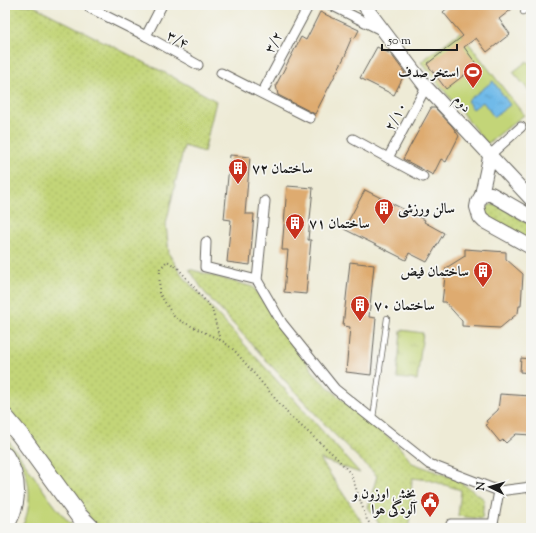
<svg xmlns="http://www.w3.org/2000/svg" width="536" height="533" font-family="'Sorts Mill Goudy',Amiri,serif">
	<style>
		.grass { fill: #c3d578; stroke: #70784a }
		.park { fill: url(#park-tufts); stroke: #70784a }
		.garden { fill: url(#garden-dots); stroke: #70784a }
		.water { fill: url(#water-ripples); stroke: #466b82 }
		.building { fill: #deab6f }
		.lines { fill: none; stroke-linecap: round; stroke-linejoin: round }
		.lane-casing { stroke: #66645d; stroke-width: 6 }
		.street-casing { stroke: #66645d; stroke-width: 11 }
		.secondary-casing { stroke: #66645d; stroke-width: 15 }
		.primary-casing { stroke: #66645d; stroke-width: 16 }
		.highway-casing { stroke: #66645d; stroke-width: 19 }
		.path { stroke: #66645d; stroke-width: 2; stroke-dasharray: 1 3; stroke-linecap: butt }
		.lane { stroke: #fff; stroke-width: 4.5 }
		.street { stroke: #fff; stroke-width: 9 }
		.secondary { stroke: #fff; stroke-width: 13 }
		.primary { stroke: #fff; stroke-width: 14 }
		.highway { stroke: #fff; stroke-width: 17 }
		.labels { text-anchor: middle; stroke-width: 3.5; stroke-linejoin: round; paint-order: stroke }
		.street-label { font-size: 14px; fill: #1c1c1c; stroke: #f6f6f2 }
		.poi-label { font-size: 14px; font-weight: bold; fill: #1c1c1c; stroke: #f6f6f2; text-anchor: start }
	</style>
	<defs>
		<pattern id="park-tufts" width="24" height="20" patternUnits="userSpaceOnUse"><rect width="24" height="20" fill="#c3d578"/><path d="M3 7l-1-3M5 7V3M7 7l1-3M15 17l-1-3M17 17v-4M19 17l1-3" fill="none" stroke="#a7b667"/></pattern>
		<pattern id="garden-dots" width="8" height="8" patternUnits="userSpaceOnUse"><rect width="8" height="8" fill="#c3d578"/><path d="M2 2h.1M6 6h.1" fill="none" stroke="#a7b667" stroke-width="1.8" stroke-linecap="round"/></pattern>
		<pattern id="water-ripples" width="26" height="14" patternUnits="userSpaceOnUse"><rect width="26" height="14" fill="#70bae9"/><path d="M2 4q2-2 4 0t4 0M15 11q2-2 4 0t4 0" fill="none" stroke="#609fc7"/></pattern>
	</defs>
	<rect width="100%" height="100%" fill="#f6f6f2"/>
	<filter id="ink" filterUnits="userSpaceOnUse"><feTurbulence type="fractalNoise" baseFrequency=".025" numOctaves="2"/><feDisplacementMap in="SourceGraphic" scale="8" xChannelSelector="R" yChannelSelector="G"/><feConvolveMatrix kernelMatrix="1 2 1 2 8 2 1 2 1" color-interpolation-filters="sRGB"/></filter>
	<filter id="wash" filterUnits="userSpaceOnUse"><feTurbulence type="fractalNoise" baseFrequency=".012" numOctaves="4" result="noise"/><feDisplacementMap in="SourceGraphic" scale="16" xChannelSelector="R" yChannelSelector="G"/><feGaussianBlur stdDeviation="0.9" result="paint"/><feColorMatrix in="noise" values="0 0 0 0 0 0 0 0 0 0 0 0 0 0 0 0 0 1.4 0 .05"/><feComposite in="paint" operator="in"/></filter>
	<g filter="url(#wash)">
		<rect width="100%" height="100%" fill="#eeebd6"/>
		<!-- grass -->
		<g class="grass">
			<polygon points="460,32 524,115 487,144 421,62"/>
			<polygon points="527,61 531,65 531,93 513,72"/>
			<path d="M5,437C30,466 47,502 75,528H21C33,508 31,480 20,461C15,453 5,446 5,437Z"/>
		</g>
		<!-- park -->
		<polygon class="park" points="401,330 423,333 417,380 397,378"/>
		<!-- garden -->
		<g class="garden">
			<polygon points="5,5 32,5 173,77 216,101 204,152 184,146 166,224 169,254 182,275 360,473 320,459 366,528 98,528 5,410"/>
			<polygon points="493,204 500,206 531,226 531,243 489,221 484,212 488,206"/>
			<polygon points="189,269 253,287 317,377 352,409 397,444 412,463 456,479 484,499 482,519 458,516 461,490 429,480 412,478 409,528 382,528 368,507 377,476 331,431 205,293"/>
		</g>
		<!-- water -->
		<polygon class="water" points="493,81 510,105 494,117 483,102 473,109 467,101"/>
		<g id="blocks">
			<!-- building -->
			<g class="building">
				<polygon points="451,5 517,5 499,19 510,34 487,52 476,38 464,47 477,65 446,89 427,64 463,36 443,12"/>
				<polygon points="320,12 359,30 355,38 352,37 346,51 347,52 315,114 278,95 276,85 301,37 306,40"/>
				<polygon points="377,47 391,54 405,73 394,95 360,78"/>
				<polygon points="431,108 435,108 452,126 459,136 446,162 441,159 433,175 403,159"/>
				<polygon points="230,155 250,157 245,214 254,214 250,265 227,262 231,220 224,219"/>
				<polygon points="287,186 313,188 308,240 311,240 306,294 284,292 288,250 282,250"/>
				<polygon points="365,190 425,220 424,222 444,233 427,262 409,253 406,260 344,229"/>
				<polygon points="465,249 506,252 506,259 523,274 521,306 519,306 518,313 500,328 462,326 462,321 445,302 442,302 446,268 465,256"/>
				<polygon points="350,262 374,265 369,317 376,318 371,375 346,372 350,327 343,326"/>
				<polygon points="521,358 531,359 531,373 520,372"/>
				<polygon points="500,394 531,396 531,435 516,434 506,443 503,440 500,442 486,425 488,424 486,421 498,410"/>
			</g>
		</g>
	</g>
	<g filter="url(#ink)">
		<use href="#blocks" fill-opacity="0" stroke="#66645d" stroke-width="1"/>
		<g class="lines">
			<defs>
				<g id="lane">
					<polyline points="523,12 531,5"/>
					<polyline points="373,418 387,318"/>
				</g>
				<g id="street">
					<polyline points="331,5 381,30"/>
					<polyline points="90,8 146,36 198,65"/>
					<polyline points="146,36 162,5"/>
					<polyline points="221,73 310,118"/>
					<polyline points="262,93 309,5"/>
					<polyline points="353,139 423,177"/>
					<polyline points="490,155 521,127"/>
					<polyline points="388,158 426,87"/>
					<polyline points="265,201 257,280 282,323 335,389 429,464 499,491 531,487"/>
					<polyline points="206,242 205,267 257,280"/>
					<polyline points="451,524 493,524 499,491"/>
				</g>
				<g id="secondary">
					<polyline points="364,5 426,87 531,199"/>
					<polyline points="481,197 490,155"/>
				</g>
				<polyline id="primary" points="531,217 491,194 485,194 481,197 478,202 477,207 480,217 484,221 531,247"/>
				<g id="highway">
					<polyline points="5,417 20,435 79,516 91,528"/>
					<path d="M5,456C19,478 19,504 5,526"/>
				</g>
			</defs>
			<!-- lane casing -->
			<use href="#lane" class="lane-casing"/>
			<!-- street casing -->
			<use href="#street" class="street-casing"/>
			<!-- secondary casing -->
			<use href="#secondary" class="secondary-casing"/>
			<!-- primary casing -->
			<use href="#primary" class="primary-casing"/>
			<!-- highway casing -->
			<use href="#highway" class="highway-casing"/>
			<!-- path -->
			<polyline class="path" points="220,340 212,309 178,268 167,261 160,269 159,293 175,318 224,342 234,350 290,416 335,456 351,474 367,520 373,528"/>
			<!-- lane -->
			<use href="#lane" class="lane"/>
			<!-- street -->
			<use href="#street" class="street"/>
			<!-- secondary -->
			<use href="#secondary" class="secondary"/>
			<!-- primary -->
			<use href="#primary" class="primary"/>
			<!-- highway -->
			<use href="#highway" class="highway"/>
		</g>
	</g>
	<!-- icons -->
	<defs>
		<symbol id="stadium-pin" viewBox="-11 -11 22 30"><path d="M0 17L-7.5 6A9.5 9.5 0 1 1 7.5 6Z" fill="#c8321e" stroke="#f6f6f2"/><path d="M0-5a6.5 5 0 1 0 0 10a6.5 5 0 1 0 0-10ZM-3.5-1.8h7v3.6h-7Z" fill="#fff"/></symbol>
		<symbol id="building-pin" viewBox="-11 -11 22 30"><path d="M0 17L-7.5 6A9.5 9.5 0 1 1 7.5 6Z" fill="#c8321e" stroke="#f6f6f2"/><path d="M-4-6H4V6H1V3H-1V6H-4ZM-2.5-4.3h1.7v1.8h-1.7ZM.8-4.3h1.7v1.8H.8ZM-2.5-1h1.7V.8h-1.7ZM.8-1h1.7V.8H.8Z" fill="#fff"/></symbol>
		<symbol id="civic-pin" viewBox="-11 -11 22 30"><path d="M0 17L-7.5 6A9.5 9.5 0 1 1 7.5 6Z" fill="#c8321e" stroke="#f6f6f2"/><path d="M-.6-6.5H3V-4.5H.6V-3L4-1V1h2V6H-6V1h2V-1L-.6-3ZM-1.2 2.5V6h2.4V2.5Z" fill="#fff"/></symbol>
	</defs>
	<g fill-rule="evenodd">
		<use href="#stadium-pin" x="462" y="61" width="22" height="30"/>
		<use href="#building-pin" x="227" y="157" width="22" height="30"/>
		<use href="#building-pin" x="373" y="197" width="22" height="30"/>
		<use href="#building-pin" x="284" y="212" width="22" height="30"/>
		<use href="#building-pin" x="472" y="260" width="22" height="30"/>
		<use href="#building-pin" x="349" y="294" width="22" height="30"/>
		<use href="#civic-pin" x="419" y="490" width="22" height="30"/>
	</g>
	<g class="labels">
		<!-- street labels -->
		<g class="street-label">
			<text transform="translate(178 39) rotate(29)" y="5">۳/۴</text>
			<text transform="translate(273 42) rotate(-62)" y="5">۳/۲</text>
			<text transform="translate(463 103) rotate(47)" y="5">دوم</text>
			<text transform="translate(395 116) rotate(-62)" y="5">۲/۱۰</text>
		</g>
		<!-- poi labels -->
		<g class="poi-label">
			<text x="459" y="77" text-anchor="end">استخر صدف</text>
			<text x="252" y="173">ساختمان ۷۲</text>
			<text x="398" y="213">سالن ورزشی</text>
			<text x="309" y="228">ساختمان ۷۱</text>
			<text x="469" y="276" text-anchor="end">ساختمان فیض</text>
			<text x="374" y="310">ساختمان ۷۰</text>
			<text x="416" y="498" text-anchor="end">بخش اوزون و<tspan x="416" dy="16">آلودگی هوا</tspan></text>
		</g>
	</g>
	<!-- margin -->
	<rect width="536" height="533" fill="none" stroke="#f6f6f2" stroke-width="20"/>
	<!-- north arrow -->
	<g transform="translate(490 487) rotate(275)" stroke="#f6f6f2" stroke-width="3" paint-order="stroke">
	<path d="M0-3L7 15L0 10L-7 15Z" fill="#1c1c1c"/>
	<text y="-6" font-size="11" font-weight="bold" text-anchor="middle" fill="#1c1c1c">N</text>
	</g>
	<!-- scale -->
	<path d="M382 44v6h75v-6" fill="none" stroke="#1c1c1c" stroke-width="2"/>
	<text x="388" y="44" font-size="12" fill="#1c1c1c" stroke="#f6f6f2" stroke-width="3" paint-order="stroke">50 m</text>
</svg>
